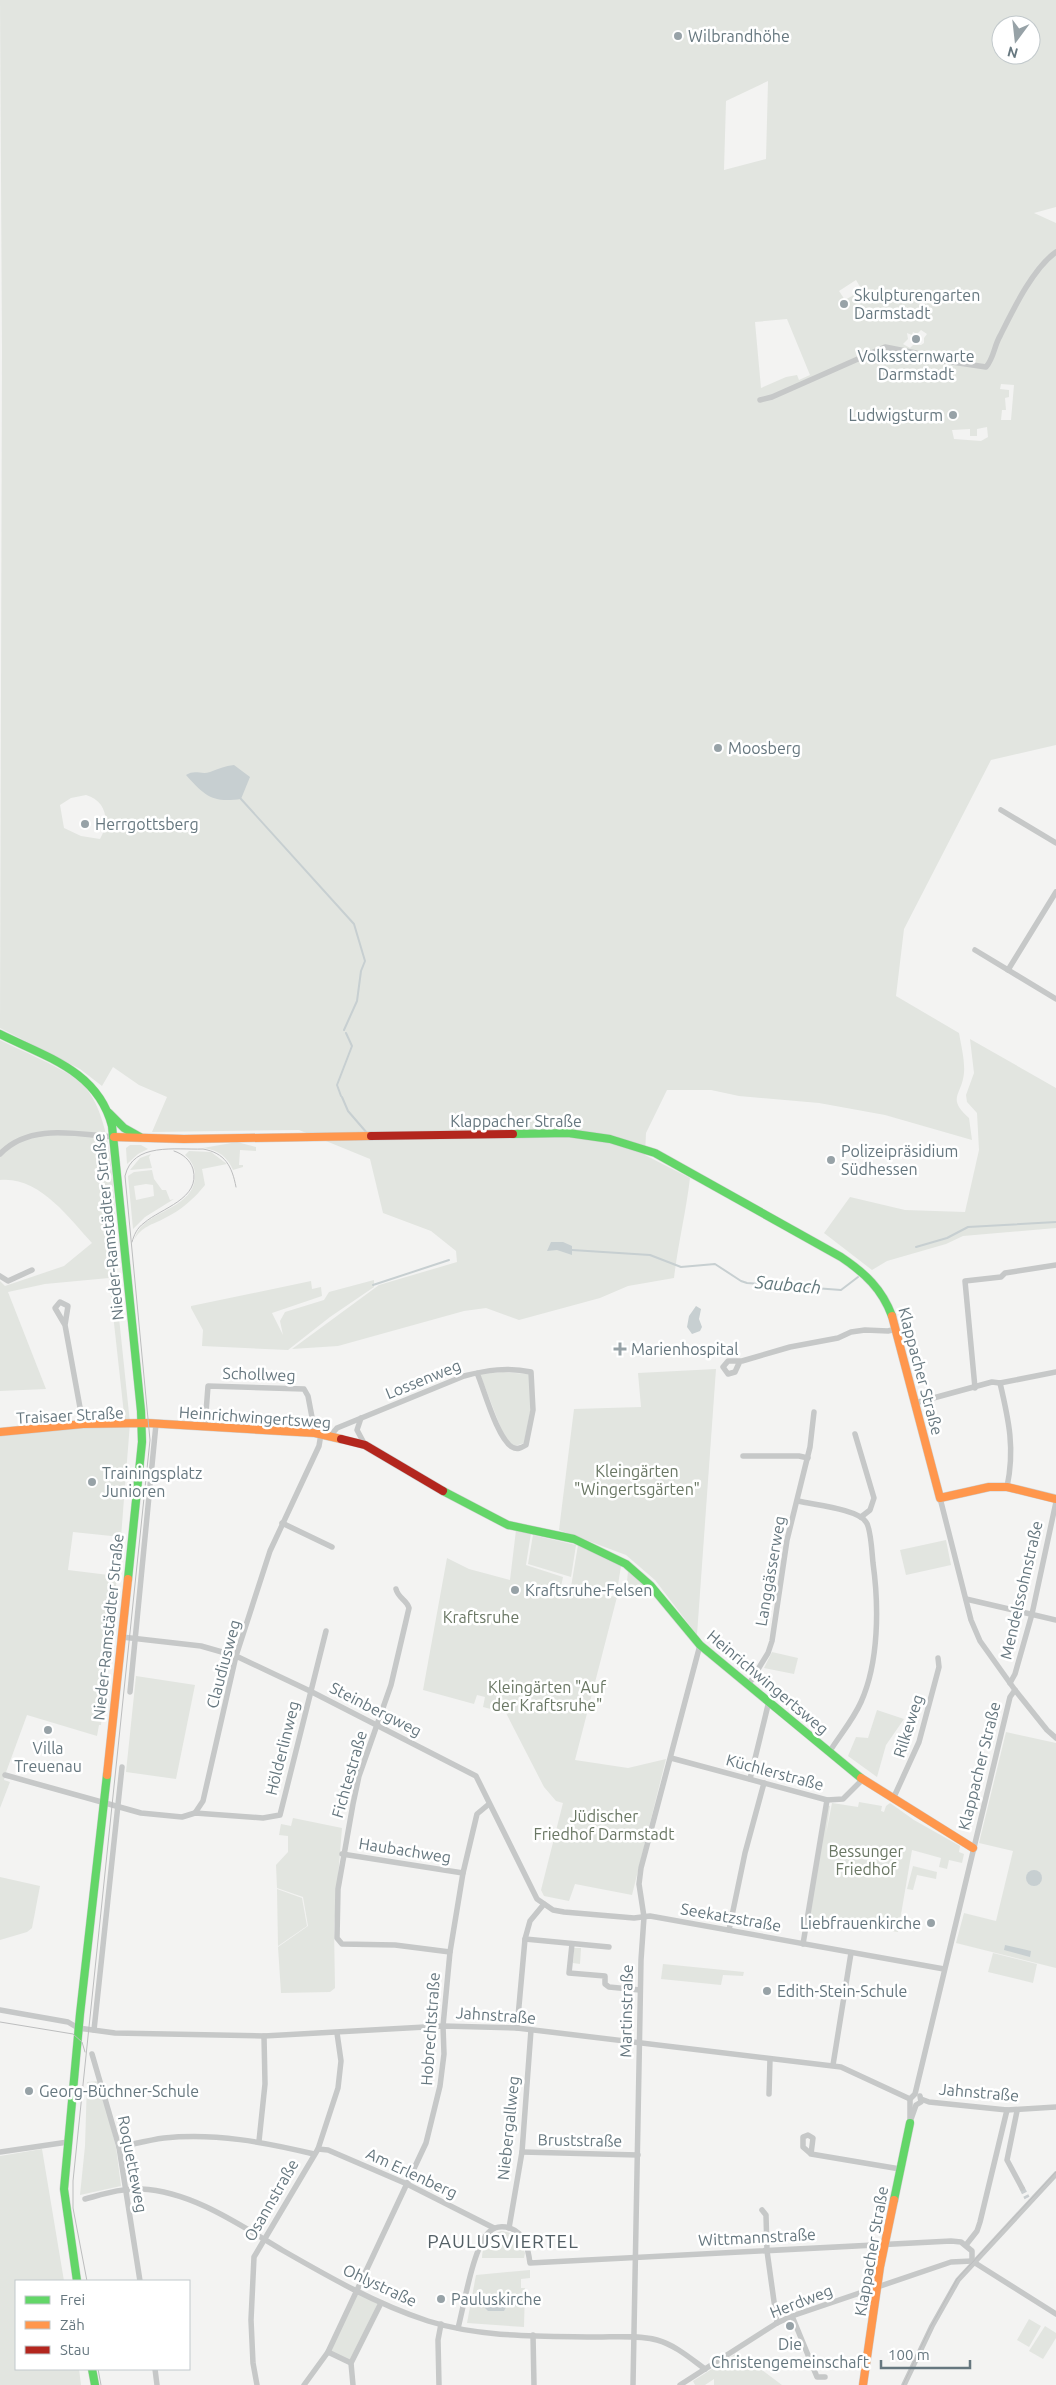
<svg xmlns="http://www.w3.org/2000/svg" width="1056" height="2385" font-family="Ubuntu,sans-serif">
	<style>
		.green { fill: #e2e5e0; fill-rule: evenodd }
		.water { fill: #c7cfd1 }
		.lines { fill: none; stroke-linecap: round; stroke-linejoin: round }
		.stream { stroke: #c7cfd1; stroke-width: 2 }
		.street-tunnel { stroke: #c9ced0; stroke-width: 5.5; stroke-dasharray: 5.5 3; stroke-linecap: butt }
		.fast-casing { stroke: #cfd0d0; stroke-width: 9 }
		.slow-casing { stroke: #cfd0d0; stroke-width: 9 }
		.jam-casing { stroke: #cfd0d0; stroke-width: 9 }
		.street { stroke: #c6c8c8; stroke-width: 5.5 }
		.fast { stroke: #63d668; stroke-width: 8 }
		.slow { stroke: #ff974d; stroke-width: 8 }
		.jam { stroke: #b3261e; stroke-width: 8 }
		.tram { stroke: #bcbdbe; stroke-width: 1 }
		.poi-dot { fill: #97a2a7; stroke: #fff; stroke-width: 2 }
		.labels { text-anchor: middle; stroke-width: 5; stroke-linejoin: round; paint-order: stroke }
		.poi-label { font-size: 16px; fill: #66777f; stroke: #fff; text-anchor: start }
		.street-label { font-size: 16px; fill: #66777f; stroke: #fff }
		.park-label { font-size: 16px; fill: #6a7764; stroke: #fff }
		.water-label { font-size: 18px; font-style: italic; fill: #62787c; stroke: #fff }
		.quarter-label { font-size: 19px; letter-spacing: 1px; fill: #535f65; stroke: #fff }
	</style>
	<rect width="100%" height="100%" fill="#f3f3f2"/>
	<!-- green -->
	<g class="green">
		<path d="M0,0H1056V207L1034,213L1056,223V745L991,760L904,929L896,996L959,1033C961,1045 965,1060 964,1073C962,1095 946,1098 969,1118L972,1140L885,1115L819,1103L739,1096L711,1090H667L646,1133L645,1155L690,1178C686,1212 678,1244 674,1278L628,1286L600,1298L519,1320L486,1308L464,1311L338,1346L292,1349L379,1285L457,1262L456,1251L431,1231L383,1213L370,1159L299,1130L152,1132L167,1097L139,1085L113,1067L102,1086L80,1069L0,1028L2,349ZM1001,25H1031V55H1001ZM768,81L766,159L724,170L726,101ZM856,280L862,290L845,300L839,291ZM787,319L810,375L799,380L797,375L786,377L761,388L755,322ZM921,330L927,334L924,338V343L921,345H913L910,348L903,344L908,339L907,333L912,335L913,332L917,334ZM1001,384L1014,385L1011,420H1001L1002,410H1006L1005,398L1009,397V390L1000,389ZM987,427L988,437L981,441L954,439L952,430L970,429V436H977V429ZM86,795C107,801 110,822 100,839L81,836L64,828L60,805L71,798Z"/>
		<polygon points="970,1039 1056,1088 1056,1228 963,1236 946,1244 887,1261 872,1270 824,1233 850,1197 905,1210 965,1212 979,1150 977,1113 967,1102 966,1095 974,1073"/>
		<path d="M0,1040C24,1052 52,1063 75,1078C115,1105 113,1196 117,1240L111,1241L130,1423L121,1537L73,1532L68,1570L117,1576L101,1725H99L97,1736L27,1715L5,1775L4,1780L10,1782L0,1808V1429L125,1423L109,1278L45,1284L8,1292L46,1389L0,1391V1281L5,1286L64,1266L92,1243C69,1218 39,1176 0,1180Z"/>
		<path d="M237,1142L256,1147V1151L240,1150L239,1165H243V1167L233,1170C227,1156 218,1150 203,1148Z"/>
		<polygon points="130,1145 141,1145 148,1149 138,1154 127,1164 126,1148"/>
		<path d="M189,1151L211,1152L227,1164L202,1169L205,1185C195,1198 180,1211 165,1218C152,1225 142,1226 134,1240C136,1234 139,1228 144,1224C161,1209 196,1203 195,1175C195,1167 191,1160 185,1155Z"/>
		<polygon points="151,1154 149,1157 152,1168 130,1170 140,1158"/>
		<path d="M152,1170L154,1179L162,1190H166L170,1200L174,1199L145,1217L133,1229L128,1176L134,1172ZM146,1184L153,1185L154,1196L136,1200L134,1186Z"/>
		<polygon points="374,1280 374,1287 330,1317 288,1350 202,1346 203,1330 191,1308 191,1306 311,1281 312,1289 321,1287 322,1296 272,1313 283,1335 280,1321 285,1312 324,1300 329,1292"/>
		<polygon points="716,1369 697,1635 655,1580 626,1555 559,1530 574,1409 641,1407 638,1373"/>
		<polygon points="503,1372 529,1374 531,1407 524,1443 515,1446 505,1439 480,1374"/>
		<polygon points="516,1530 531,1533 526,1565 563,1577 561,1587 617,1597 575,1760 628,1768 666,1759 632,1895 575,1884 569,1901 544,1896 541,1890 563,1803 556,1801 544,1787 506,1713 483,1707 485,1697 477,1695 474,1704 423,1690 447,1558 469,1569 510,1580"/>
		<polygon points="533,1535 576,1545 571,1577 528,1564"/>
		<polygon points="946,1540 951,1565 906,1575 900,1550"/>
		<polygon points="578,1545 621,1566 617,1591 571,1587"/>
		<polygon points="628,1571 645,1585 643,1597 626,1592"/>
		<polygon points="772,1652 798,1658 794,1674 764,1668"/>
		<polygon points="136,1676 195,1685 176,1779 126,1772"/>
		<polygon points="877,1710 904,1719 886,1745 877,1777 848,1756 856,1737 868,1738"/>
		<polygon points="1006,1732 1056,1743 1056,1968 956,1943 964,1913 996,1921 1013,1851 979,1843"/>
		<polygon points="859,1802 882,1806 881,1811 884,1812 886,1806 890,1803 914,1820 960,1846 959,1852 964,1854 962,1863 949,1860 947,1869 939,1867 941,1858 912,1850 898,1932 808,1919 827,1805 830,1806 826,1834 832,1803 858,1807"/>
		<polygon points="293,1818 342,1828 334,1928 335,1988 330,1992 281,1993 278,1947 308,1926 303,1897 277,1888 276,1865 288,1852 288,1836 279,1835 281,1824 291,1826"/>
		<polygon points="913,1866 937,1872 936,1879 917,1875 913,1890 907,1889"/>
		<polygon points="0,1877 40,1886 32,1928 27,1932 0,1940"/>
		<polygon points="277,1889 302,1898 307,1926 278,1946"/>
		<polygon points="574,1948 581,1948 580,1964 573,1963"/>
		<polygon points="993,1953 1037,1964 1033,1983 988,1972"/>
		<polygon points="663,1964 744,1972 743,1976 723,1975 721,1985 661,1979"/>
		<polygon points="99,2081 116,2147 121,2186 80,2195 85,2146 87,2082"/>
		<polygon points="42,2149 64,2281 16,2281 16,2369 79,2369 81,2385 0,2385 0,2156"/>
		<path d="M501,2231C515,2232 521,2241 525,2253L524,2258H482C482,2246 489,2235 501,2231Z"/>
		<polygon points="530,2270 530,2278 521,2279 521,2288 525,2288 524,2327 467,2323 476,2275"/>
		<polygon points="356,2291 381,2303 351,2363 328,2352"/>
		<polygon points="1029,2319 1041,2326 1029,2347 1017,2340"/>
		<polygon points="1045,2326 1056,2333 1056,2338 1043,2359 1029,2351"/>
		<polygon points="737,2353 741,2358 754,2364 782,2385 714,2385 714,2379 705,2385 695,2385 693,2381"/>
	</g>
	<!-- water -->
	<g class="water">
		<path d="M234,765L250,777L241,799C212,803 205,796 186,775C195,769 201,775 210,772C218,769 225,766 234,765Z"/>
		<polygon points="551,1242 563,1242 572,1246 572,1255 557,1250 547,1251"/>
		<polygon points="696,1306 701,1309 699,1319 702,1327 700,1331 692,1334 687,1327 689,1316"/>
		<circle cx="1034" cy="1878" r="8"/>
		<polygon points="1005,1945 1031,1951 1030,1957 1004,1950"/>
		<polygon points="488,2304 504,2304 506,2307 504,2311 488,2311 485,2308"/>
	</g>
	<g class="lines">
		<!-- stream -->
		<g class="stream">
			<polyline points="241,799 354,924 365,961 361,971 357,1001 344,1030"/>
			<polyline points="341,1096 337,1085 352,1046 346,1033"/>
			<polyline points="342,1097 348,1111 367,1133"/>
			<polyline points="916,1247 947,1238 968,1227 1056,1222"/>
			<polyline points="572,1250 650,1255 681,1267 715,1264 741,1281 747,1283 841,1290 858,1277"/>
			<polyline points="373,1285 449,1260"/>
		</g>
		<!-- street-tunnel -->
		<polyline class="street-tunnel" points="1022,2188 1027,2198"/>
		<defs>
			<g id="fast">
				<path d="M0,1034C46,1057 98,1071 112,1126L141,1411L142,1442L128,1579"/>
				<polyline points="109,1113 124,1128 140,1137"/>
				<path d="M513,1134L568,1133L610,1139L655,1153L841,1257C865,1273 882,1289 892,1316"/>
				<polyline points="443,1491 508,1525 574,1539 626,1564 651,1586 700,1645 861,1778"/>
				<polyline points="894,2200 910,2123"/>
				<polyline points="77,2281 64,2189 80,2014 107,1775"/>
				<polyline points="92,2369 95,2385"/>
			</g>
			<g id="slow">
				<polyline points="114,1137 184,1139 371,1136"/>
				<polyline points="892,1316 940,1498 989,1487 1007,1487 1056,1499"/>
				<polyline points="0,1432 83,1424 147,1423 315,1433 341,1439"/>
				<polyline points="107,1775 128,1579"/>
				<polyline points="861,1778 973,1848"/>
				<polyline points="863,2385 880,2267 894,2200"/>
			</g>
			<g id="jam">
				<polyline points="371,1136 513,1134"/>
				<polyline points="341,1439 365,1445 443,1491"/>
			</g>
		</defs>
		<!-- fast casing -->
		<use href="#fast" class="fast-casing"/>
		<!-- slow casing -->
		<use href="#slow" class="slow-casing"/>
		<!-- jam casing -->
		<use href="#jam" class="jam-casing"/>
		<!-- street -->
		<g class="street">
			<path d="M760,400L772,397L885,347L916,353L932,359L986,367C994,358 994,346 1000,336C1013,310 1033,268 1056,252"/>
			<polyline points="1001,810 1056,843"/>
			<polyline points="975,950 1056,999"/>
			<polyline points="1008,970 1056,892"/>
			<path d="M0,1154C29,1123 76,1134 114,1137"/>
			<polyline points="0,1276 8,1281 32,1270"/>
			<polyline points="65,1325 55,1308 60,1302 68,1306 65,1325 83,1424"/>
			<polyline points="740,1361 735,1372 728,1374 723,1367 728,1361 742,1361 790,1347 838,1338 851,1332 865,1330 888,1331 896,1329"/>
			<path d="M1000,1383C1009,1421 1015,1449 1007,1487"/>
			<polyline points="975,1388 965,1281 1001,1277 1005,1273 1056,1265"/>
			<polyline points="915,1403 992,1382 1000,1383 1056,1372"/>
			<polyline points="361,1418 357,1430 365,1445"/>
			<polyline points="205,1426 208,1386 304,1389 308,1396 315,1433"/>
			<polyline points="855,1434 874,1498 870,1510 861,1517"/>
			<path d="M331,1435L337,1428L464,1376C487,1370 508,1367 531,1372L533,1410L526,1445C521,1448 517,1450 512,1447C497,1438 484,1389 477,1373"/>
			<polyline points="743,1456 799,1456 808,1458"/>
			<polyline points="940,1498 971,1620 980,1641 1015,1690 1047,1730 1056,1738"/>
			<path d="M798,1501C814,1505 858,1509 866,1522C871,1528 872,1554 873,1563C879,1606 879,1662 861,1702C853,1720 840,1735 830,1751"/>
			<polyline points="282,1523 332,1547"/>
			<path d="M396,1589C398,1598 407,1600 409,1608L391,1685L359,1776L353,1804L338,1889L337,1938L342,1944L395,1945L450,1952"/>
			<polyline points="966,1599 1056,1620"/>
			<polyline points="122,1637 201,1646 236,1656 310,1691 476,1776 537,1899 553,1910 564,1912 634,1918 650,1916 944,1969"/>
			<polyline points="1010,1683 1015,1674 1032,1614 1056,1502"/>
			<polyline points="749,1684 768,1653 772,1641 787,1540 810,1447 814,1412"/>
			<polyline points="130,1692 156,1424"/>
			<polyline points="671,1758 827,1800 843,1799 863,1779"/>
			<polyline points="5,1775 141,1813 182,1817 195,1813 263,1818 280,1815 326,1631"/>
			<polyline points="750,1779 769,1701"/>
			<polyline points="893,1799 919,1742 939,1667 938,1658"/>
			<polyline points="195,1813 203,1801 236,1656 270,1551 319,1446 321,1434"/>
			<polyline points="342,1854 463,1873"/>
			<polyline points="729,1930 745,1853 764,1783"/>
			<polyline points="525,1939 609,1947"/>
			<polyline points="572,1944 569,1973 605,1976 605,1984 609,1987 640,1990"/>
			<polyline points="803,1944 827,1800"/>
			<polyline points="0,2010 68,2022 78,2028 115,2033 264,2036 443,2026 517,2028 841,2067 910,2099"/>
			<polyline points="517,2028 525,1939 530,1921 544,1904"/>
			<polyline points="94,2030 122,1767"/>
			<polyline points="92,2054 119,2147 140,2281"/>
			<polyline points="833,2065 851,1953"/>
			<polyline points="769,2094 770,2059"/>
			<polyline points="921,2099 929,2102 1007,2110 1056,2107"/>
			<polyline points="1017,2111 1007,2160 1022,2188"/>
			<polyline points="910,2122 916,2105 921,2102 920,2096"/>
			<polyline points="910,2123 910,2099 915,2094 1010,1697 1015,1690"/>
			<polyline points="259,2141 265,2084 264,2036"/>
			<path d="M119,2147C134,2144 149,2140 164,2138C216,2133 264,2142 314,2154"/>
			<polyline points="318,2149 328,2150 407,2184 494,2228"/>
			<polyline points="0,2152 68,2142"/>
			<polyline points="522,2152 638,2155"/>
			<polyline points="811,2154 813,2138 808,2135 803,2137 803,2147 811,2154 900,2169"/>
			<path d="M85,2199C104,2194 122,2188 141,2189C191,2191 240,2225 282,2250C329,2277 376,2304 428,2321C482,2338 541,2336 597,2337C616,2337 639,2335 657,2340C675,2345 690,2358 705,2369"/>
			<polyline points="762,2210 766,2215 767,2251 777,2323"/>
			<polyline points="509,2228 522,2152 531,2030"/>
			<polyline points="966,2245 977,2231 980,2222 1007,2110"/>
			<polyline points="972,2261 1056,2314"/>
			<polyline points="792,2316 817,2377 825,2377"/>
			<path d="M458,2328C464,2306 473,2247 489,2232C495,2226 503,2226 510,2228C526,2234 528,2249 530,2263L951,2241L961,2242L972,2251V2261"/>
			<polyline points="533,2335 534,2385"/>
			<polyline points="328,2352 351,2363"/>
			<polyline points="155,2369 157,2385"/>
			<polyline points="257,2385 253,2363 251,2320 254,2257 318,2149 338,2088 341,2061 337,2033"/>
			<polyline points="304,2385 328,2352 426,2143 440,2086 444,2054 443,2026 450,1952 463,1873 477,1814 489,1804"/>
			<polyline points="353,2385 351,2363 381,2303"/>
			<polyline points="439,2385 438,2340 441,2324"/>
			<polyline points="633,2385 641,1960 644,1917 639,1884 641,1868 700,1645"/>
			<polyline points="680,2385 777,2323 792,2316 951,2262 972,2261"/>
			<polyline points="904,2385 932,2326 958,2280 1056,2174"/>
		</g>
		<!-- fast -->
		<use href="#fast" class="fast"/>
		<!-- slow -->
		<use href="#slow" class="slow"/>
		<!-- jam -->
		<use href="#jam" class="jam"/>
		<!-- tram -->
		<g class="tram">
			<path d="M132,1242C134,1235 137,1228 144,1223C161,1208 201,1199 193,1169C190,1160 183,1154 174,1151"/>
			<polyline points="0,2022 73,2034 82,2042 85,2052"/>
			<path d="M87,2281L73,2208V2181L150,1440L125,1176C133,1142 175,1150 203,1149C225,1153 232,1166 236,1187"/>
			<polyline points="98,2369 101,2385"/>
			<polyline points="903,2385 929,2330 957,2279 1056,2172"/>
		</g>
	</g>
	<!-- markers -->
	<g class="poi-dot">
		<circle cx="678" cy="36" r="5"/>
		<circle cx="844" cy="304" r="5"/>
		<circle cx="916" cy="339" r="5"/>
		<circle cx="953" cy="415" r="5"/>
		<circle cx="718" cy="748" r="5"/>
		<circle cx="85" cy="824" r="5"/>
		<circle cx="831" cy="1160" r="5"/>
		<path d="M617.5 1341.5h5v5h5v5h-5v5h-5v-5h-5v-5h5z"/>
		<circle cx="92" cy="1482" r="5"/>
		<circle cx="515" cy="1590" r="5"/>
		<circle cx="48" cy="1730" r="5"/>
		<circle cx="931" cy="1923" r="5"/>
		<circle cx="767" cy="1991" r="5"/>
		<circle cx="29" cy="2091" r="5"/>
		<circle cx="441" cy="2299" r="5"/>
		<circle cx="790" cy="2326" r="5"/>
	</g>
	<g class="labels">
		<!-- poi labels -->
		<g class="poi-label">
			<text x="688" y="42">Wilbrandhöhe</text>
			<text x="854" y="301">Skulpturengarten<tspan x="854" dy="18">Darmstadt</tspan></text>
			<text x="916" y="362" text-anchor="middle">Volkssternwarte<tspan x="916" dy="18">Darmstadt</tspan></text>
			<text x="943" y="421" text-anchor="end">Ludwigsturm</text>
			<text x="728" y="754">Moosberg</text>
			<text x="95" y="830">Herrgottsberg</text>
			<text x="841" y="1157">Polizeipräsidium<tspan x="841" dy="18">Südhessen</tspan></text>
			<text x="631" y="1355">Marienhospital</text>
			<text x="102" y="1479">Trainingsplatz<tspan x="102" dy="18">Junioren</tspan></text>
			<text x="525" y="1596">Kraftsruhe-Felsen</text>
			<text x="48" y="1754" text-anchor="middle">Villa<tspan x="48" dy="18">Treuenau</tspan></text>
			<text x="921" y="1929" text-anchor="end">Liebfrauenkirche</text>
			<text x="777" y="1997">Edith-Stein-Schule</text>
			<text x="39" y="2097">Georg-Büchner-Schule</text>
			<text x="451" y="2305">Pauluskirche</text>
			<text x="790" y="2350" text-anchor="middle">Die<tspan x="790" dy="18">Christengemeinschaft</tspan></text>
		</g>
		<!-- street labels -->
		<g class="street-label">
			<text x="516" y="1127">Klappacher Straße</text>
			<text transform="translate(108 1227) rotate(-96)" y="6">Nieder-Ramstädter Straße</text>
			<text transform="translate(921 1371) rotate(75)" y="6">Klappacher Straße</text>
			<text transform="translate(259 1374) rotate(2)" y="6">Schollweg</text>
			<text transform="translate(423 1379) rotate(-22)" y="6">Lossenweg</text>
			<text transform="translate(70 1415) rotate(-3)" y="6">Traisaer Straße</text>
			<text transform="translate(255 1417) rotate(4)" y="6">Heinrichwingertsweg</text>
			<text transform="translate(770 1571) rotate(-80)" y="6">Langgässerweg</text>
			<text transform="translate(1021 1590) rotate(-77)" y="6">Mendelssohnstraße</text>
			<text transform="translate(108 1627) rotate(-84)" y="6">Nieder-Ramstädter Straße</text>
			<text transform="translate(223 1664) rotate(-75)" y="6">Claudiusweg</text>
			<text transform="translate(768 1682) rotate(40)" y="6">Heinrichwingertsweg</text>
			<text transform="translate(376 1709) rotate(27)" y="6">Steinbergweg</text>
			<text transform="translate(908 1726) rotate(-72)" y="6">Rilkeweg</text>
			<text transform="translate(282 1748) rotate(-76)" y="6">Hölderlinweg</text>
			<text transform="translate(979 1766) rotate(-76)" y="6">Klappacher Straße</text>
			<text transform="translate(775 1772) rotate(15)" y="6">Küchlerstraße</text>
			<text transform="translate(349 1774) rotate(-74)" y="6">Fichtestraße</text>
			<text transform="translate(405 1850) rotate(9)" y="6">Haubachweg</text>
			<text transform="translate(731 1917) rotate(10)" y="6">Seekatzstraße</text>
			<text transform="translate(626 2011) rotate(-89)" y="6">Martinstraße</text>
			<text transform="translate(496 2015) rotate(4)" y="6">Jahnstraße</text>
			<text transform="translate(430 2029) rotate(-86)" y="6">Hobrechtstraße</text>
			<text transform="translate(979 2092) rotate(5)" y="6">Jahnstraße</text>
			<text transform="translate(508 2128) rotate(-84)" y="6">Niebergallweg</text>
			<text transform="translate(580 2140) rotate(1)" y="6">Bruststraße</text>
			<text transform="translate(133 2164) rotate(79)" y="6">Roquetteweg</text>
			<text transform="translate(412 2173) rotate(25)" y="6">Am Erlenberg</text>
			<text transform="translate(271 2200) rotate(-60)" y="6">Osannstraße</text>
			<text transform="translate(757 2237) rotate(-3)" y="6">Wittmannstraße</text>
			<text transform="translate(871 2251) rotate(-80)" y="6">Klappacher Straße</text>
			<text transform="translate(380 2285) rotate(25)" y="6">Ohlystraße</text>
			<text transform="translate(801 2301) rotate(-21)" y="6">Herdweg</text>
		</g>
		<!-- park labels -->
		<g class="park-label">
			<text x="637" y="1477">Kleingärten<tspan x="637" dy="18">"Wingertsgärten"</tspan></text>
			<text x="481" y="1623">Kraftsruhe</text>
			<text x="547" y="1693">Kleingärten "Auf<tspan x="547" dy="18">der Kraftsruhe"</tspan></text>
			<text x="604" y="1822">Jüdischer<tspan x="604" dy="18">Friedhof Darmstadt</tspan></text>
			<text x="866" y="1857">Bessunger<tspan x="866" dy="18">Friedhof</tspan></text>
		</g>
		<!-- water labels -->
		<g class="water-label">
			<text transform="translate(788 1285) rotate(5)" y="6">Saubach</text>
		</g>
		<!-- quarter labels -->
		<g class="quarter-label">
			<text x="503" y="2248">PAULUSVIERTEL</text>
		</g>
	</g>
	<!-- legend -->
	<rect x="15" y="2280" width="175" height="90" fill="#ffffff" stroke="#c2c9cc"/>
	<rect x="25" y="2296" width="25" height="8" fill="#63d668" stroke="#c2c9cc"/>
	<text x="60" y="2305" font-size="15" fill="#66777f">Frei</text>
	<rect x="25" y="2321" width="25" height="8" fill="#ff974d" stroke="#c2c9cc"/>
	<text x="60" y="2330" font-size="15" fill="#66777f">Zäh</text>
	<rect x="25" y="2346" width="25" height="8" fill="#b3261e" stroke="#c2c9cc"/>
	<text x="60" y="2355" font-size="15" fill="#66777f">Stau</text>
	<!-- north arrow -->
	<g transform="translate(1016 40) rotate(195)"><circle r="24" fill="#ffffff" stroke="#c2c9cc"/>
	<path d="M0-4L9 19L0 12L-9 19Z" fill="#97a2a7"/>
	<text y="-8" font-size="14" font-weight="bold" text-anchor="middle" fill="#66777f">N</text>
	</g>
	<!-- scale -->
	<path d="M881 2360v8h89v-8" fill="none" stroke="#66777f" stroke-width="2.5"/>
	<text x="888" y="2360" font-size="15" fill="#66777f" stroke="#ffffff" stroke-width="4" paint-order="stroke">100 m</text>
</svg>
